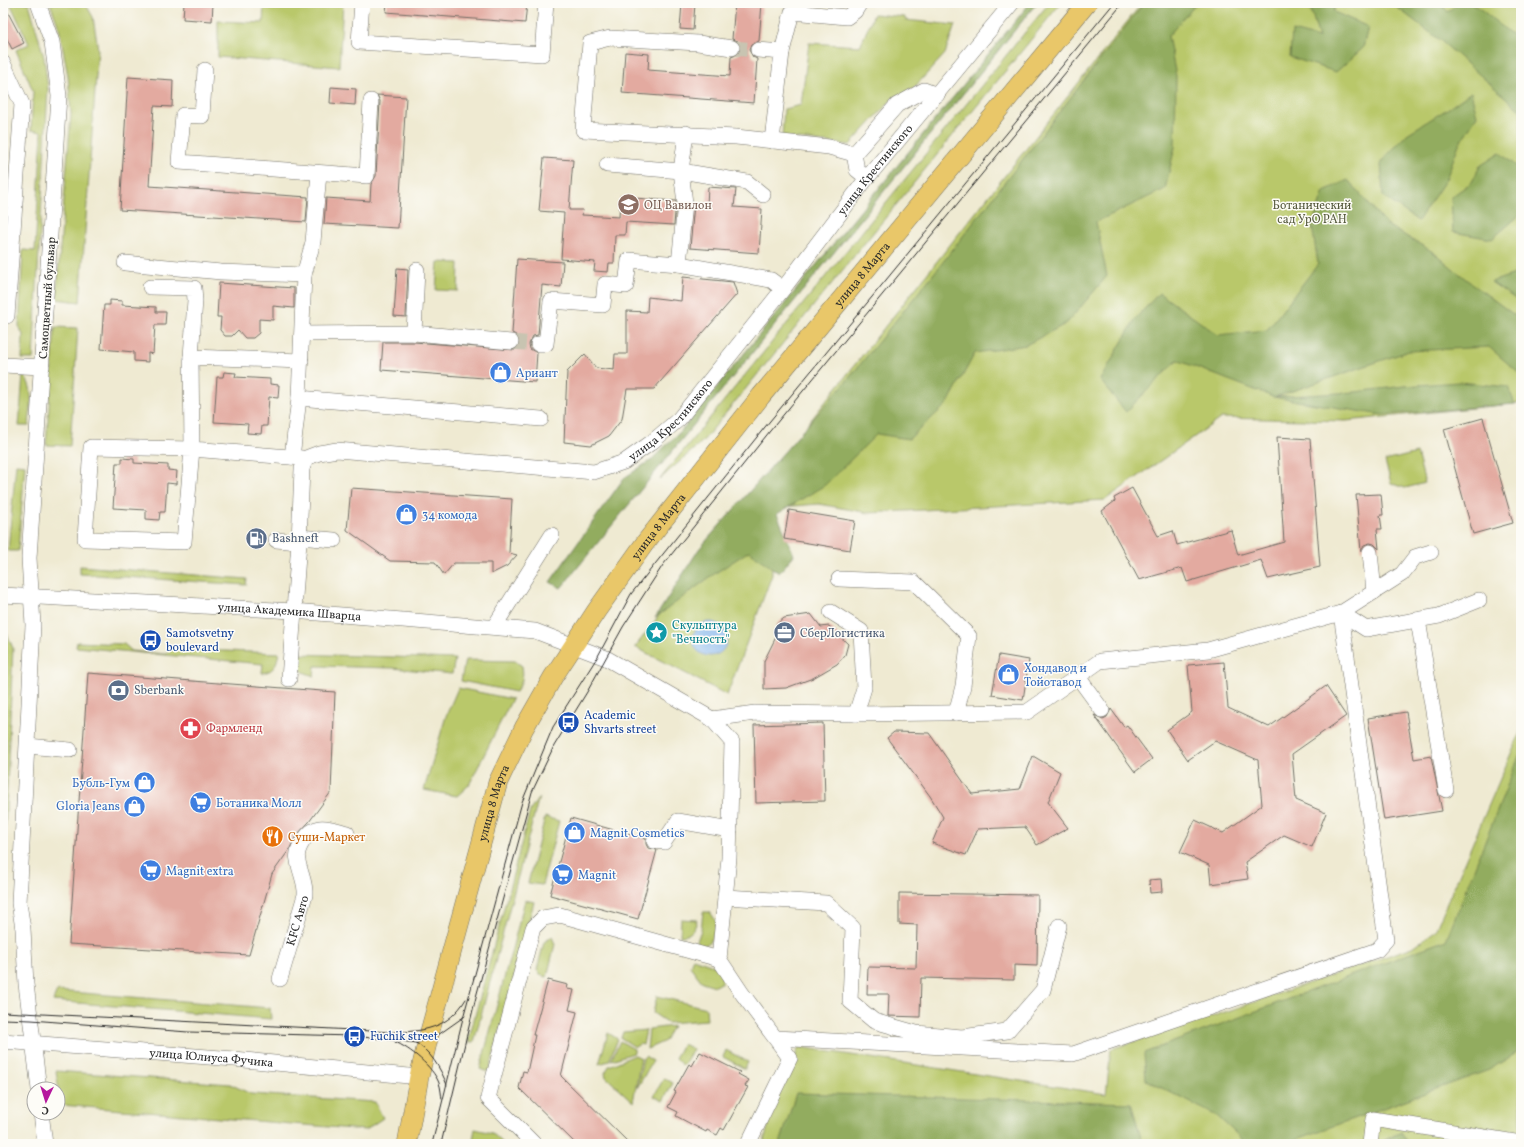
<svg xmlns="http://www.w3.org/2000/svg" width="1524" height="1147" font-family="Vollkorn,serif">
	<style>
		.green { fill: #b9c86a; stroke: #727a4a }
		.forest { fill: #92ac5e; stroke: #5e6c44 }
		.water { fill: #7fb2ec; stroke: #556e8c }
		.building { fill: #e3aaa0 }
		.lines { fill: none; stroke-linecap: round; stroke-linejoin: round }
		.minor-tunnel { stroke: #c8c4b1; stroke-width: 15; stroke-dasharray: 15 8; stroke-linecap: butt }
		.minor-casing { stroke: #706e65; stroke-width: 16 }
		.major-casing { stroke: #706e65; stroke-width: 20 }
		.minor { stroke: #fff; stroke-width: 15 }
		.major { stroke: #e9c769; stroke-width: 19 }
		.tram { stroke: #2b2b2b; stroke-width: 1 }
		.labels { text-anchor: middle; stroke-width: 3; stroke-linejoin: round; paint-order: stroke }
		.street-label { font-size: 12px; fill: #2b2b2b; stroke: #fdfcf7 }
		.education-label { font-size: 12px; fill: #785e54; stroke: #fdfcf7; text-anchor: start }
		.park-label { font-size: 12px; fill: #565a3e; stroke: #fdfcf7 }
		.shop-label { font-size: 12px; fill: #366cbe; stroke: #fdfcf7; text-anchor: start }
		.service-label { font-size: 12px; fill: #4e5e75; stroke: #fdfcf7; text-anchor: start }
		.culture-label { font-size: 12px; fill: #0d838f; stroke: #fdfcf7; text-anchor: start }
		.transit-label { font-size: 12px; fill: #164399; stroke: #fdfcf7; text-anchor: start }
		.health-label { font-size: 12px; fill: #be3a42; stroke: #fdfcf7; text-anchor: start }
		.food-label { font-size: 12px; fill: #c56008; stroke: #fdfcf7; text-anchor: start }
	</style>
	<rect width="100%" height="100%" fill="#fdfcf7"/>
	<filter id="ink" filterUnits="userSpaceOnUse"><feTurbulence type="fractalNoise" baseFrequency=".025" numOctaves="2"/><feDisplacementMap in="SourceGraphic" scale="8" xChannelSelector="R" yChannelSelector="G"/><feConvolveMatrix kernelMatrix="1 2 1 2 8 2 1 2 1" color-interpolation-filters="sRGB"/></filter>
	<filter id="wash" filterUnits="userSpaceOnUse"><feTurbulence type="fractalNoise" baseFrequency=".012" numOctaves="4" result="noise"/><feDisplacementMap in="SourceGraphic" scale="16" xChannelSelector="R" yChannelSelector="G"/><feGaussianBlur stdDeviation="0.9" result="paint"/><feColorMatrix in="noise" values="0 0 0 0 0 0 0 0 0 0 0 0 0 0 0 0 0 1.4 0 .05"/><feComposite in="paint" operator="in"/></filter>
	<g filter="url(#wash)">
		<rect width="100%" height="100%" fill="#efead2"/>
		<!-- green -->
		<g class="green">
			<polygon points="10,3 29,3 44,57 48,89 33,359 22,359 23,335 19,326 23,250 35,251 42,132 31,130 33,91 16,50 29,44"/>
			<polygon points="50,3 85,3 93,17 98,49 80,302 56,299 71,114 68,76 59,28"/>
			<polygon points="264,3 343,3 339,67 218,57 218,21 263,23"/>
			<polygon points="1049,3 1061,3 703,441 660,479"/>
			<polygon points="1142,3 1521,3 1521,403 1346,421 1221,418 1105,500 869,513 819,504 769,508 772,575 727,695 635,647 745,503"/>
			<polygon points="874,14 905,17 905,20 955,25 945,54 910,92 894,97 850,145 782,137 784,109 801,105 809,43 860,46"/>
			<polygon points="438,262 459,263 458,291 436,290"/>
			<polygon points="55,327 78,328 70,446 46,445"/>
			<path d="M23,375C36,388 30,409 29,426H19Z"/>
			<polygon points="1417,453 1425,483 1405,488 1391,483 1385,461"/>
			<polygon points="16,464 25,465 18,551 8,551"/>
			<polygon points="80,566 247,579 246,585 80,574"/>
			<polygon points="7,634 13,648 3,878 3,636"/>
			<path d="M77,642L124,644L132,651L165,654L172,649L279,653C276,665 275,671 262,673L263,664L76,647Z"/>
			<polygon points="298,654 455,659 452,674 393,668 315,666 314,676 303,672 298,665"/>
			<path d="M465,660L515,661L522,666C524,677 522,683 516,692L461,681Z"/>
			<polygon points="458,688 512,699 469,785 457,796 424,790 446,716"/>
			<polygon points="1521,730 1521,1144 763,1144 774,1106 799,1047 1106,1094 1111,1049 1205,1019 1413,947 1435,931"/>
			<polygon points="539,797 474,1042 468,1042 530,811"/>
			<polygon points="545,817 559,821 542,885 528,883"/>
			<polygon points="525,900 534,902 489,1072 480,1069"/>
			<path d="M703,912H710L716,921C714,931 712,951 696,944L701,930Z"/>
			<path d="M681,919L697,920C695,930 690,936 680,936Z"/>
			<polygon points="552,937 555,944 547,977 540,975 537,970 544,942"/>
			<polygon points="693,958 716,966 722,972 722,982 715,986 702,982 690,966"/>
			<polygon points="57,991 270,1008 271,1019 53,1001"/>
			<polygon points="657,996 706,1008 707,1020 668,1023 653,1013"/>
			<polygon points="673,1026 665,1041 647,1049 649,1029"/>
			<polygon points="646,1030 643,1045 640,1044 635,1047 621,1038 623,1032"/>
			<polygon points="608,1033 618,1039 609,1061 599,1064"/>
			<polygon points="620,1041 634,1049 634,1053 611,1060"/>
			<polygon points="683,1044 693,1049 683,1066 675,1058"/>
			<polygon points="726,1050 748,1062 745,1069 723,1057"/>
			<polygon points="635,1055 641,1058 633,1102 606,1077 605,1073 609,1066"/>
			<polygon points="645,1056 653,1061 637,1088 643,1058"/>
			<polygon points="56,1071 230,1084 251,1094 375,1102 383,1118 365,1130 61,1105"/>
			<polygon points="664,1078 673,1083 663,1101 654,1096"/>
			<polygon points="475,1129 492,1133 504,1144 472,1144"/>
		</g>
		<!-- forest -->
		<g class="forest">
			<polygon points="1030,3 1037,3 561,588 550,582 624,478 651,460 680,432"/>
			<polygon points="1144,3 1197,3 1168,36 1176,76 1175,147 1165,189 1096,222 1107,276 1067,323 1026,345 975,353 948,403 909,439 877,434 825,485 777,514 794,555 779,573 749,551 714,574 655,618 699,549 850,377 939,267"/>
			<polygon points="1309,3 1335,3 1334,12 1368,27 1363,48 1336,72 1290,57 1292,31 1319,38"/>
			<polygon points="1391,3 1440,3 1448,12 1457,3 1473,3 1521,42 1521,111 1440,40"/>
			<polygon points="1471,92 1477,116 1459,144 1446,179 1418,221 1383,196 1381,162 1407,134 1449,108"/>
			<polygon points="1500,153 1520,169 1521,168 1521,214 1492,239 1453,232 1451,197 1472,182 1480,166"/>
			<polygon points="1348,180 1387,225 1433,252 1467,280 1521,320 1521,375 1489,347 1409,351 1275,397 1355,392 1405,386 1459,382 1508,387 1515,404 1382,415 1273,397 1177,360 1126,412 1100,380 1136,318 1159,293 1218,335 1267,330 1318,264 1312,226 1324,191"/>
			<polygon points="1521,272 1521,303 1491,282"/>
			<polygon points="1521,751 1521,1050 1489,1070 1283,1144 1234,1144 1243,1140 1217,1116 1146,1080 1144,1053 1446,940"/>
			<polygon points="796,1093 1131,1103 1143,1144 780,1144"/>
			<polygon points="1401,1132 1409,1144 1377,1144"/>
		</g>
		<!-- water -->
		<circle class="water" cx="710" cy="639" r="17"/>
		<g id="blocks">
			<!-- building -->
			<g class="building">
				<polygon points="3,3 24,43 12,49 3,31"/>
				<polygon points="184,3 213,3 212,21 183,19"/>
				<polygon points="387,3 527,3 525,23 386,12"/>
				<polygon points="682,3 695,4 693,30 680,29"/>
				<polygon points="735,3 762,3 759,41 751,45 749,50 753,57 757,59 754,103 622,93 625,52 649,54 648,70 730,76 731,57 739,54 741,49 738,41 732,39"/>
				<polygon points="128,77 173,80 172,107 154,106 149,186 308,197 306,222 120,210"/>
				<polygon points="331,87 356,89 355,105 330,103"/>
				<polygon points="377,95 406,97 398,228 324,224 326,198 370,201 371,184 376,176 380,101"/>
				<polygon points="544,158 573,160 569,210 583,210 582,215 619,217 620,197 676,201 674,225 626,222 625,235 615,235 614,263 609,263 608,272 594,271 595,262 561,259 564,213 539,211"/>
				<polygon points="708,187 736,189 734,207 762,209 759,253 690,248 694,204 707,205"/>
				<polygon points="517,259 563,262 561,287 542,285 538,335 533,336 529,344 530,349 537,353 535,382 381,370 383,342 414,342 515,350 520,342 516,335 512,333"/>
				<polygon points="397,268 408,269 406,317 394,316"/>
				<polygon points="683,277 733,282 737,294 654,389 627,389 622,419 609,436 591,445 564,442 567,372 585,354 596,368 614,370 615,354 627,354 627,311 647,312 648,297 681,301"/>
				<polygon points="219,283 294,288 294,308 273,306 273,320 259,319 259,333 253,338 245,338 238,330 232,336 225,336 220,330 221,317 217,317"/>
				<polygon points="110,300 122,301 122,305 156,307 156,312 166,312 165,325 155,325 153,354 148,353 148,362 134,361 134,352 101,349 104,305 110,305"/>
				<polygon points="224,372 236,373 235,377 270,379 270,384 279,385 278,398 269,397 267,426 262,426 261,434 247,433 248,424 214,422 217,377 223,377"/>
				<polygon points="1483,418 1513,523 1473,534 1444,429"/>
				<polygon points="1277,437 1310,439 1320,567 1268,579 1261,560 1187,582 1182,568 1139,580 1102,511 1115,501 1114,498 1132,488 1158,536 1173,531 1177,545 1231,530 1238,555 1284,542"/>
				<polygon points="122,458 134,459 134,463 168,465 168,470 177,471 176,484 167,483 165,512 160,512 159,520 146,519 146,510 113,508 116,463 122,463"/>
				<polygon points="351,488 512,499 509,553 517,555 507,566 491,574 491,563 454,563 444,575 435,562 390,561 347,530"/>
				<polygon points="1381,494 1383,515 1380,515 1382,529 1377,529 1379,549 1374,544 1370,543 1364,545 1361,551 1356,495"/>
				<polygon points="789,510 855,521 850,550 784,539"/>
				<polygon points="811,614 821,627 829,626 848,644 845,655 837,664 813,678 786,688 764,689 764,661 776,637 777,624 784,618"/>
				<polygon points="999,655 1029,660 1023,700 992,695"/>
				<polygon points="1224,662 1228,708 1269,727 1326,686 1346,716 1292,754 1296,800 1326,813 1312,847 1284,835 1245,862 1248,879 1211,884 1209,865 1180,852 1195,820 1223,833 1262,805 1258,760 1215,741 1188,760 1167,730 1192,712 1188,665"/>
				<polygon points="88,673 335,692 331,792 309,822 296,836 289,850 272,874 249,955 69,944"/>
				<polygon points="1111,709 1124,727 1127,725 1152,759 1135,772 1094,715 1103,719 1107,717"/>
				<polygon points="1406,712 1414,759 1431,756 1442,811 1384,820 1368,718"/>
				<polygon points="823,723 825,801 756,803 754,725"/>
				<polygon points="894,732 929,733 972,794 1020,789 1033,756 1060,772 1048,802 1068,828 1037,845 1025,827 978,829 966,855 932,843 943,817 930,796 887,738"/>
				<polygon points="571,818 646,839 646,844 648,848 657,850 638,919 550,895"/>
				<polygon points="1161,879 1162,892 1150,893 1149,880"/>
				<polygon points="899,893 1038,895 1037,966 1014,965 1014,980 921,978 920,1017 888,1016 889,994 867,994 868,967 916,968 917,925 899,924"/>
				<polygon points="548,980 568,985 567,989 574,990 569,1010 577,1012 561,1076 630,1144 576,1144 519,1088 523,1071 527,1072 535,1035 533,1035"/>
				<polygon points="700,1052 740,1072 738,1074 749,1080 745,1086 748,1087 724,1130 721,1128 717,1135 707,1130 706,1132 676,1116 678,1112 668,1107 676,1092 674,1091 689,1064 692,1066"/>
			</g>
		</g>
	</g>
	<g filter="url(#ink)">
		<use href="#blocks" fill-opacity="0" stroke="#706e65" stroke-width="1"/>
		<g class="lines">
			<!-- minor-tunnel -->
			<g class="minor-tunnel">
				<polyline points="732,48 758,50"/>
				<polyline points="511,342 538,344"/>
			</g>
			<defs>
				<g id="minor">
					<polyline points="38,3 52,42 59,96 29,558 33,625 19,903 23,929 26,984 39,1089"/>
					<polyline points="362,3 359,42 542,54 546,3"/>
					<polyline points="732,48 698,43 610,38 590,43 583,130 736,137 829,147 854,154 857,170 867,178"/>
					<polyline points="758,50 782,52 772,141"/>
					<polyline points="782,52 792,12 847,17 855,11 860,3"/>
					<polyline points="3,63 22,104 7,316 3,316"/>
					<polyline points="205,70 202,116 183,115 179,162 367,176 371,101"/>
					<polyline points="854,154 897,105 924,90 937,95"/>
					<polyline points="607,165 681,171 747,182 763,195"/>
					<polyline points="125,263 221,272 304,275 299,398 292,457"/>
					<polyline points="679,264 771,280 783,289"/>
					<polyline points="304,275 313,242 319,173"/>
					<polyline points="150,287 194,288 195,300 191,357"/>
					<polyline points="414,333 417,270"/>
					<polyline points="302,334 414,333 511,342"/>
					<polyline points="538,344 546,344 551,301 603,305 605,284 626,286 629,260 679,264 685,203 681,171 686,133"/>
					<polyline points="301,361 191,357 192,449 302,458"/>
					<polyline points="3,365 42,367"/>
					<polyline points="299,398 541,419"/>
					<polygon points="91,447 192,449 184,542 85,539"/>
					<polyline points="299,537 334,540"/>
					<polyline points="276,540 299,542"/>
					<polyline points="1370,552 1374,592"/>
					<polyline points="839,579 914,582 969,636 963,686 956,713"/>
					<path id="s1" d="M3,595L293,611L535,631L606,658L712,719L732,742L729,858L719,959L741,992L790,1058L748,1144"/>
					<polyline points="831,612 861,631 864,688 856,714"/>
					<polyline points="1341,613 1366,629 1439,616 1479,600"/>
					<polyline points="1418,620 1446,790"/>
					<polyline points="494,627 552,535"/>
					<polyline points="1078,677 1102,710"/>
					<path id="s2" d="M289,679L299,542L302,469L306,458L319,453L337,450L594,472L624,462L652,442L679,419L783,289L867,178L1012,3"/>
					<polyline points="712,719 755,713 856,714 1027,712 1100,661 1208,650 1341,613 1402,574 1415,557 1431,552"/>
					<polyline points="28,746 70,750"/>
					<polyline points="654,841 664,842 678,821 730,830"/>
					<polyline points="725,897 826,903 853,928 850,1001 874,1021 916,1033 962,1037 1007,1031 1043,990 1059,926"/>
					<path id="s3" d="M280,979L305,895C306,883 300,873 298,861C296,854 299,847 303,841C316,821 328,828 347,833"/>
					<polyline points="776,1038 1073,1054 1377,950 1386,940 1341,613"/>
					<path id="s4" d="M3,1041L234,1059L419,1077"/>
					<polyline points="41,1113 45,1144"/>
					<polyline points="534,1144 488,1098 533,928 543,918 560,915 719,959"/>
					<polyline points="1370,1144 1373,1119 1521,1143"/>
				</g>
				<g id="major">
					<path id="s5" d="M407,1144L419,1077L430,1031L498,782L524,728L553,677L597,610L645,543L761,396L1087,3"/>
				</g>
			</defs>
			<!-- minor casing -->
			<use href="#minor" class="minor-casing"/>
			<!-- major casing -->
			<use href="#major" class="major-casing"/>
			<!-- minor -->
			<use href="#minor" class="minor"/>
			<!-- major -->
			<use href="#major" class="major"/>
			<!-- tram -->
			<g class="tram">
				<path d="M3,1012L391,1032C423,1032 448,1029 466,999"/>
				<polyline points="3,1019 31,1020 188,1032 354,1036 417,1043 438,1035 465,1016"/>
				<path d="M395,1042C410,1048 433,1067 439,1083C441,1088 441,1094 442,1099"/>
				<path d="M414,1042C430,1050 441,1069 447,1085"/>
				<polyline points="432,1144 463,1018 522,802 553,727 598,656 631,594 765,427 1114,3"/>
				<polyline points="441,1144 476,997 532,792 554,746 587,692 623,627 663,565 770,431 1123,3"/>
			</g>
		</g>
	</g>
	<!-- icons -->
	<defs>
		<symbol id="school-disc" viewBox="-11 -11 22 22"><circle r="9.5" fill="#8d6e63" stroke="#fdfcf7"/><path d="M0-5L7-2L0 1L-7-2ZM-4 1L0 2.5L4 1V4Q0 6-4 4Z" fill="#fff"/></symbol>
		<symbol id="shop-disc" viewBox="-11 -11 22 22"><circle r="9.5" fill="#3f7fe0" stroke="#fdfcf7"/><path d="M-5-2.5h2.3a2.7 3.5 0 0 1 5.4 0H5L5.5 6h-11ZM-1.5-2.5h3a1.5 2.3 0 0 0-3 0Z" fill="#fff"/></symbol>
		<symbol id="fuel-disc" viewBox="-11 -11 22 22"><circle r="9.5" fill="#5c6f8a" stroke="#fdfcf7"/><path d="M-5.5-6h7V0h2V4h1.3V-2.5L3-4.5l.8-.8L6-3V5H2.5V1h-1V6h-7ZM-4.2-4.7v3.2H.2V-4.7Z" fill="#fff"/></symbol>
		<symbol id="sight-disc" viewBox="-11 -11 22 22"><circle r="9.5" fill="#0f9aa8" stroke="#fdfcf7"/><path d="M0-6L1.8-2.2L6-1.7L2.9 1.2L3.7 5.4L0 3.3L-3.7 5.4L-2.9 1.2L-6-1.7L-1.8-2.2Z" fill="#fff"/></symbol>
		<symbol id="office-disc" viewBox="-11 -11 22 22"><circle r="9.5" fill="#5c6f8a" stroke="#fdfcf7"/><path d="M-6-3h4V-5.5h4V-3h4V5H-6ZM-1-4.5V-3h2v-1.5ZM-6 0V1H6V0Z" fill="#fff"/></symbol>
		<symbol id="bus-disc" viewBox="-11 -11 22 22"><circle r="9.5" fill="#1a4fb4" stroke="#fdfcf7"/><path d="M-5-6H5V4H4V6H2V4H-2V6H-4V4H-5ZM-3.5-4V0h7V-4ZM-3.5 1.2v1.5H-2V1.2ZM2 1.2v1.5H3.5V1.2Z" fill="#fff"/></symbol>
		<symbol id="bank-disc" viewBox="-11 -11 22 22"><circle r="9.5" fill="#5c6f8a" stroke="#fdfcf7"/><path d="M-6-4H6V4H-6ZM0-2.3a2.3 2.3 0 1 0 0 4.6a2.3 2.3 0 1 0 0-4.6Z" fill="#fff"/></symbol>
		<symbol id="pharmacy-disc" viewBox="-11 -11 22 22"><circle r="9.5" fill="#e0444e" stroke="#fdfcf7"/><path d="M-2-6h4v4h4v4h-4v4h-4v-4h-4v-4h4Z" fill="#fff"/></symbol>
		<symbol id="supermarket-disc" viewBox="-11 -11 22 22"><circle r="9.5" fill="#3f7fe0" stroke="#fdfcf7"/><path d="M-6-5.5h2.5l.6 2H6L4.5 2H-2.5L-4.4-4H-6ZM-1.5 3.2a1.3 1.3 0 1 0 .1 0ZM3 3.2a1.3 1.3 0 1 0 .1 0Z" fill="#fff"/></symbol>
		<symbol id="restaurant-disc" viewBox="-11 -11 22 22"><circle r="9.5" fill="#e8710a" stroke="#fdfcf7"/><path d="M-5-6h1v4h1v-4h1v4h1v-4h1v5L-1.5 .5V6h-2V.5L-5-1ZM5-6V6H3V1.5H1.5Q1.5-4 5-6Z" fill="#fff"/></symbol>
	</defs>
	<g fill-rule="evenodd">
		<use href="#school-disc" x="616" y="192" width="25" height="25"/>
		<use href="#shop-disc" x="488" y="360" width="25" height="25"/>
		<use href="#shop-disc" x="394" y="502" width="25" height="25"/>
		<use href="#fuel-disc" x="244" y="526" width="25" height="25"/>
		<use href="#sight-disc" x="644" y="620" width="25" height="25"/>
		<use href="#office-disc" x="772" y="620" width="25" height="25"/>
		<use href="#bus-disc" x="138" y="628" width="25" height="25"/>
		<use href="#shop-disc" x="996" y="662" width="25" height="25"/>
		<use href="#bank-disc" x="106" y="678" width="25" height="25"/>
		<use href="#bus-disc" x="556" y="710" width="25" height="25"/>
		<use href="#pharmacy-disc" x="178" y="716" width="25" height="25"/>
		<use href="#shop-disc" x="132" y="770" width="25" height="25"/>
		<use href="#supermarket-disc" x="188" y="790" width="25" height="25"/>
		<use href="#shop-disc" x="122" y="794" width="25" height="25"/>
		<use href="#shop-disc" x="562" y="820" width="25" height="25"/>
		<use href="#restaurant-disc" x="260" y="824" width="25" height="25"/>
		<use href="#supermarket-disc" x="138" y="858" width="25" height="25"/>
		<use href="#supermarket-disc" x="550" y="862" width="25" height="25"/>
		<use href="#bus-disc" x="342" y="1024" width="25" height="25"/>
	</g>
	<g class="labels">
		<!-- street labels -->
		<g class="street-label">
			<text dy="4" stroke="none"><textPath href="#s2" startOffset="931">улица Крестинского</textPath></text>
			<text dy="4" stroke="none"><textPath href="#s5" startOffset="1000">улица 8 Марта</textPath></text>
			<text transform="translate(47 298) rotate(-86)" y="4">Самоцветный бульвар</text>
			<text dy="4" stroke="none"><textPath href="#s2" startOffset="607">улица Крестинского</textPath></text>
			<text dy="4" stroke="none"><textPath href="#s5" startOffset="676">улица 8 Марта</textPath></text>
			<text dy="4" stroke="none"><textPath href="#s1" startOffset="287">улица Академика Шварца</textPath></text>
			<text dy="4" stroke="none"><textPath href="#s5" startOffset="352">улица 8 Марта</textPath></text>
			<text dy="4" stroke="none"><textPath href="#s3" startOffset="61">KFC Авто</textPath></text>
			<text dy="4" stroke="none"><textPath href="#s4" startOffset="209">улица Юлиуса Фучика</textPath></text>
		</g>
		<!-- education labels -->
		<g class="education-label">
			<text x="644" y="209">ОЦ Вавилон</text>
		</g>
		<!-- park labels -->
		<g class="park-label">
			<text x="1312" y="209">Ботанический<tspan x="1312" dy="14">сад УрО РАН</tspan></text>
		</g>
		<!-- shop labels -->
		<g class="shop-label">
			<text x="516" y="377">Ариант</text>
			<text x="422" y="519">34 комода</text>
			<text x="1024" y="672">Хондавод и<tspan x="1024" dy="14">Тойотавод</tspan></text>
			<text x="130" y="787" text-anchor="end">Бубль-Гум</text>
			<text x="216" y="807">Ботаника Молл</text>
			<text x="120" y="810" text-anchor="end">Gloria Jeans</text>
			<text x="590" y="837">Magnit Cosmetics</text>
			<text x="166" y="875">Magnit extra</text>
			<text x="578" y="879">Magnit</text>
		</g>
		<!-- service labels -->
		<g class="service-label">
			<text x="272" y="542">Bashneft</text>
			<text x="800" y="637">СберЛогистика</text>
			<text x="134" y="694">Sberbank</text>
		</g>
		<!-- culture labels -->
		<g class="culture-label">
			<text x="672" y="629">Скульптура<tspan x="672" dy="14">"Вечность"</tspan></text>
		</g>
		<!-- transit labels -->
		<g class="transit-label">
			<text x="166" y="637">Samotsvetny<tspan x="166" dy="14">boulevard</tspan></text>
			<text x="584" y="719">Academic<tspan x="584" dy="14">Shvarts street</tspan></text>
			<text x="370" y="1040">Fuchik street</text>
		</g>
		<!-- health labels -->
		<g class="health-label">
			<text x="206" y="732">Фармленд</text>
		</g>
		<!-- food labels -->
		<g class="food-label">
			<text x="288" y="841">Суши-Маркет</text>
		</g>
	</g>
	<!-- margin -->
	<rect width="1524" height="1147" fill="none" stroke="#fdfcf7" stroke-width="16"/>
	<!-- north arrow -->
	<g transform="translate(46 1101) rotate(184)"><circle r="19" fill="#fdfcf7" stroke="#a9a8a5"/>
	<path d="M0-3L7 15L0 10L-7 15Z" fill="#b5179e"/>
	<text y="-6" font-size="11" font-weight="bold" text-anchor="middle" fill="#2b2b2b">С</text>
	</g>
</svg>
